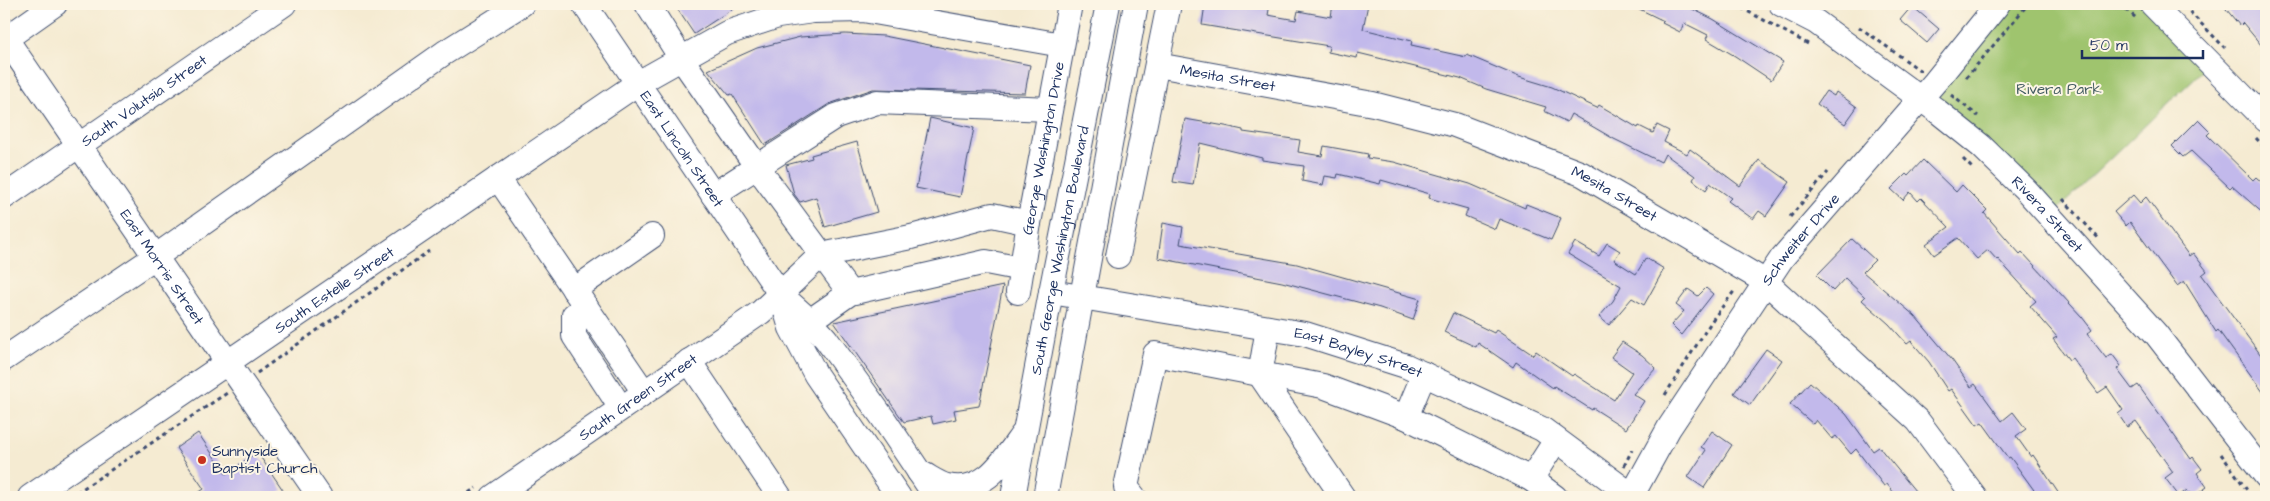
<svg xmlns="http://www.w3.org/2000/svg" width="2270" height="501" font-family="'Architects Daughter',sans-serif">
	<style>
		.green { fill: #9fc46e; stroke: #5d7a66 }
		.building { fill: #c2b9eb }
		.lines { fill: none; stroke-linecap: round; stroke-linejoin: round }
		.minor-casing { stroke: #3c4b6f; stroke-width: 26 }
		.path { stroke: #3c4b6f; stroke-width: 3; stroke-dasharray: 4 4; stroke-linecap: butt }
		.minor { stroke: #fff; stroke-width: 24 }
		.poi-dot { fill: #c8321e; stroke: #fcf5e5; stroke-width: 2 }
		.labels { text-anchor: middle; stroke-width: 4; stroke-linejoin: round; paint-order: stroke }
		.street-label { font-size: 15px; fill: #1b2f5e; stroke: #fcf5e5 }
		.park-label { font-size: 15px; fill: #435c63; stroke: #fcf5e5 }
		.poi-label { font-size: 15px; fill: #1b2f5e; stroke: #fcf5e5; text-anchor: start }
	</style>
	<rect width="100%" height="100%" fill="#fcf5e5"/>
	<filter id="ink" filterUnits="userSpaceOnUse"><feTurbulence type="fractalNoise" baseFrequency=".02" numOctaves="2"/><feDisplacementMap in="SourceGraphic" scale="10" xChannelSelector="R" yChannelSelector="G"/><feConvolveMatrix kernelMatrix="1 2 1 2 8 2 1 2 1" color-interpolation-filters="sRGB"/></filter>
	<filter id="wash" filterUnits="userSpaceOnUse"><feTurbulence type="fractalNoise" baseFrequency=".0096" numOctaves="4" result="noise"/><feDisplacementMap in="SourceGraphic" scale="20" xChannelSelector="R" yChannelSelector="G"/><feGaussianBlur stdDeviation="1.12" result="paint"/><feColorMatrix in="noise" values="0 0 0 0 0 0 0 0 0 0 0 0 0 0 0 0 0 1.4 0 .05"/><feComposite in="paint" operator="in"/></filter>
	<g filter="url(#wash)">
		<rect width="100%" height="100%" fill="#f5ebd2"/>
		<!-- green -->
		<polygon class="green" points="2010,4 2140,4 2205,68 2056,211 1932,100"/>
		<g id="blocks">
			<!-- building -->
			<g class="building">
				<polygon points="674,4 740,4 694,34"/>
				<polygon points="1205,4 1270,4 1268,15 1296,20 1298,11 1331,17 1333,4 1368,4 1363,29 1412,41 1411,45 1466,57 1467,55 1519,77 1552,87 1597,108 1599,105 1638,128 1639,126 1653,133 1657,125 1669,131 1664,142 1687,154 1690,149 1740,186 1759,160 1790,182 1766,216 1759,211 1753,219 1728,201 1731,198 1710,183 1706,190 1693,180 1695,176 1665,154 1661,162 1614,139 1571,114 1567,122 1544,111 1546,107 1486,89 1460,78 1358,53 1357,58 1328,52 1329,46 1202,25"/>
				<polygon points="1629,4 1682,4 1713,19 1783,62 1771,80 1735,56 1706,39 1708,35 1684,23 1680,32 1662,23 1664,21"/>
				<polygon points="2222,4 2261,4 2266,10 2266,51 2243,23 2240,26"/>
				<polygon points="1912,6 1939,29 1927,43 1900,20"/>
				<polygon points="845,34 884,36 1030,65 1025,93 873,89 829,104 765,145 732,94 729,95 708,70 757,48 800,37"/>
				<polygon points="1826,91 1834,96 1836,92 1857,107 1845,124 1817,104"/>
				<polygon points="930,118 974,128 960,197 916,188"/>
				<polygon points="1185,119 1225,126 1243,130 1243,132 1300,140 1298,152 1322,156 1324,146 1368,154 1367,158 1394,162 1470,184 1525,208 1526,204 1561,218 1551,240 1499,219 1495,229 1465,216 1468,209 1429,198 1430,194 1381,180 1380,184 1338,174 1337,178 1325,176 1323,185 1302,181 1304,166 1262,160 1262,158 1200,143 1193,185 1173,182"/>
				<polygon points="2198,120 2210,132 2207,135 2253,180 2256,177 2266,186 2266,216 2232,186 2230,188 2191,151 2183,157 2172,146"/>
				<polygon points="857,142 877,212 825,227 816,197 800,202 794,194 786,165 812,158 811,155"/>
				<polygon points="1923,160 1956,192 1962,185 1987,210 1984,213 2020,254 2022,252 2082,317 2092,330 2087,334 2106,358 2112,354 2121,366 2117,369 2132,389 2138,385 2191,459 2193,457 2202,469 2197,473 2207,487 2193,497 2187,490 2179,496 2165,478 2173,472 2136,421 2127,427 2118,414 2123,410 2107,387 2098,393 2072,358 2069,360 2053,339 2057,337 2030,306 2036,301 1998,259 1997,260 1988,250 1977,259 1958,238 1934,255 1926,244 1949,227 1921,198 1918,201 1910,192 1903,200 1891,189 1906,174 1908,176"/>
				<polygon points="2133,195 2140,203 2146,197 2189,256 2193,253 2207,271 2202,275 2266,362 2266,396 2218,330 2216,332 2184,281 2177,286 2130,222 2126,226 2114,212"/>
				<polygon points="1163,223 1183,227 1180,244 1297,264 1420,299 1413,320 1380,308 1282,282 1158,258"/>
				<polygon points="1852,239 1875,260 1863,272 1915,316 1952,360 1971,387 1975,384 2002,421 2013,412 2026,429 2016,436 2031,457 2033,455 2061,497 2039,497 2010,457 2008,458 1982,422 1977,425 1951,389 1948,391 1929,362 1911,341 1907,344 1889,324 1862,300 1865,297 1845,278 1833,291 1817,275"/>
				<polygon points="1575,242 1599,256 1607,243 1620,251 1614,260 1636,274 1646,258 1664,269 1644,305 1632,298 1609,325 1599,317 1613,301 1621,286 1568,254"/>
				<polygon points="1003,286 979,406 954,410 956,419 933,424 931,416 904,422 834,322"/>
				<polygon points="1706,288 1713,294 1681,335 1671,325 1684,311 1676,305 1688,289 1698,296"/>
				<polygon points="1453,313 1494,333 1496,330 1533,355 1536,351 1572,376 1574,374 1614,400 1632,372 1611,357 1622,342 1642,355 1656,368 1633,394 1644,401 1626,429 1593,408 1592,410 1554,386 1553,388 1516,362 1513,367 1478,343 1476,347 1444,332"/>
				<polygon points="1766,349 1782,360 1750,405 1734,393"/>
				<polygon points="1810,382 1846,414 1873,451 1879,447 1920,497 1888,497 1894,493 1887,484 1884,486 1856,449 1851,454 1836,436 1832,439 1816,420 1813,424 1790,404"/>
				<polygon points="1712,431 1732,445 1704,488 1688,477 1706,450 1701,447"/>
				<polygon points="198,433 226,474 257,452 283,490 272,497 192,497 204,489 176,448"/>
			</g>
		</g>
	</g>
	<g filter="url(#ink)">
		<use href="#blocks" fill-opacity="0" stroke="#3c4b6f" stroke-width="1"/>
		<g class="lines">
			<defs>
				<g id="minor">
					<path id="s1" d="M584,4L781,295L810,321L826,339L883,418L936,497"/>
					<polyline points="647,4 681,58 757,167 850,293"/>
					<path id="s2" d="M1781,4L1816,22L1936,110L1981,146L2026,190L2156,334L2266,476"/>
					<polyline points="2152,4 2266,120"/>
					<path id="s3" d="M4,36L320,497"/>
					<polyline points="4,40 55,4"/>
					<path id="s4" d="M1157,65L1373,104L1455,125L1582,174L1766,282L1918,421L1975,497"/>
					<polyline points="498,178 644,392"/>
					<polyline points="713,195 836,116 877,102 1050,109"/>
					<path id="s5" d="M4,197L284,4"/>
					<polyline points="1118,256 1169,4"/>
					<polyline points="574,290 652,236"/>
					<path id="s6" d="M1018,292L1029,223L1070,4"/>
					<path id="s7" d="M1051,292L1305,334L1406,366L1542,429L1634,497"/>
					<polyline points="781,295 791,328 816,375 899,497"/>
					<polyline points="586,307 574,315 574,336 621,408"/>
					<polyline points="810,321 850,293 986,262 1022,269"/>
					<polyline points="1268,328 1260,375 1343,497"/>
					<polyline points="4,359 155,257 444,53 522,4"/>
					<polyline points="689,361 780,497"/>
					<polyline points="1406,417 1424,374"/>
					<path d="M919,472C928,476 938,484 947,486C984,495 1004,460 1022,435"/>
					<polyline points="1531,479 1556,440"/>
					<path id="s8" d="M30,497L638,83L727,33L778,16L813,11L863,10L1062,45"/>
					<path id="s9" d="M493,497L761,312L821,255L911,237L992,215L1029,223"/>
					<path id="s10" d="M1013,497L1051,292L1108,4"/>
					<polyline points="1045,497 1136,4"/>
					<polyline points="1134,497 1126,487 1155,354 1323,386 1406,417 1531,479 1555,497"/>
					<path id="s11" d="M1631,497L1669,428L1782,258L1935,82L1998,4"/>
				</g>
			</defs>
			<!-- minor casing -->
			<use href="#minor" class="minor-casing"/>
			<!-- path -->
			<g class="path">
				<polyline points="1734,4 1810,45"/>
				<polyline points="2120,4 2136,18"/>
				<polyline points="2184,6 2225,48"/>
				<polyline points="1859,27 1921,71"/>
				<polyline points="1966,78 2028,4"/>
				<polyline points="1951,95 1978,116"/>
				<polyline points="2256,138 2266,149"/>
				<polyline points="1963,159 1973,169"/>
				<polyline points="2063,199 2100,240"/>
				<polyline points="1790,217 1828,172"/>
				<polyline points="257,373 429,251"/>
				<polyline points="1665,395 1713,319 1735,290"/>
				<polyline points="2221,454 2252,497"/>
				<polyline points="1624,466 1632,450"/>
				<polyline points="70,497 227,393"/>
				<polyline points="462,497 476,488"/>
			</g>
			<!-- minor -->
			<use href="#minor" class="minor"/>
		</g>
	</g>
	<!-- markers -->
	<circle class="poi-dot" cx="202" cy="460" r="5"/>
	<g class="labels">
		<!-- street labels -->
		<g class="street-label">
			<text dy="5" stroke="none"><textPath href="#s4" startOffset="72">Mesita Street</textPath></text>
			<text dy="5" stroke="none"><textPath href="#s5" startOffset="170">South Volutsia Street</textPath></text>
			<text dy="5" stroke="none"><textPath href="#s6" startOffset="146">George Washington Drive</textPath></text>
			<text dy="5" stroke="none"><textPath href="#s1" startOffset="175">East Lincoln Street</textPath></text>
			<text dy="5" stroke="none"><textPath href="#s4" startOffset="478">Mesita Street</textPath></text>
			<text dy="5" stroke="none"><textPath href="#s2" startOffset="341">Rivera Street</textPath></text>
			<text dy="5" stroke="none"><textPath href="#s11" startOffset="309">Schweiter Drive</textPath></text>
			<text dy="5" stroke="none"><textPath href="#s10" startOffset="251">South George Washington Boulevard</textPath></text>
			<text dy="5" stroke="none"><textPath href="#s3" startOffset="280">East Morris Street</textPath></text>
			<text dy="5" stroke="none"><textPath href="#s8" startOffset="368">South Estelle Street</textPath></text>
			<text dy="5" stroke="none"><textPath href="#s7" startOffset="314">East Bayley Street</textPath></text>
			<text dy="5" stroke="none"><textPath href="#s9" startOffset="176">South Green Street</textPath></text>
		</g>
		<!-- park labels -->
		<g class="park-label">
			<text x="2059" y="94">Rivera Park</text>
		</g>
		<!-- poi labels -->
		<g class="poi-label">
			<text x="212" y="456">Sunnyside<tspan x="212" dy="17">Baptist Church</tspan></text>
		</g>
	</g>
	<!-- margin -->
	<rect width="2270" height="501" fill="none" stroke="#fcf5e5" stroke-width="20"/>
	<!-- scale -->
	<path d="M2082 50v8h121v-8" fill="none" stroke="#1b2f5e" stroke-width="2.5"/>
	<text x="2090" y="50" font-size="15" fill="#1b2f5e" stroke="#fcf5e5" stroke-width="4" paint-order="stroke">50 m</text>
</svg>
